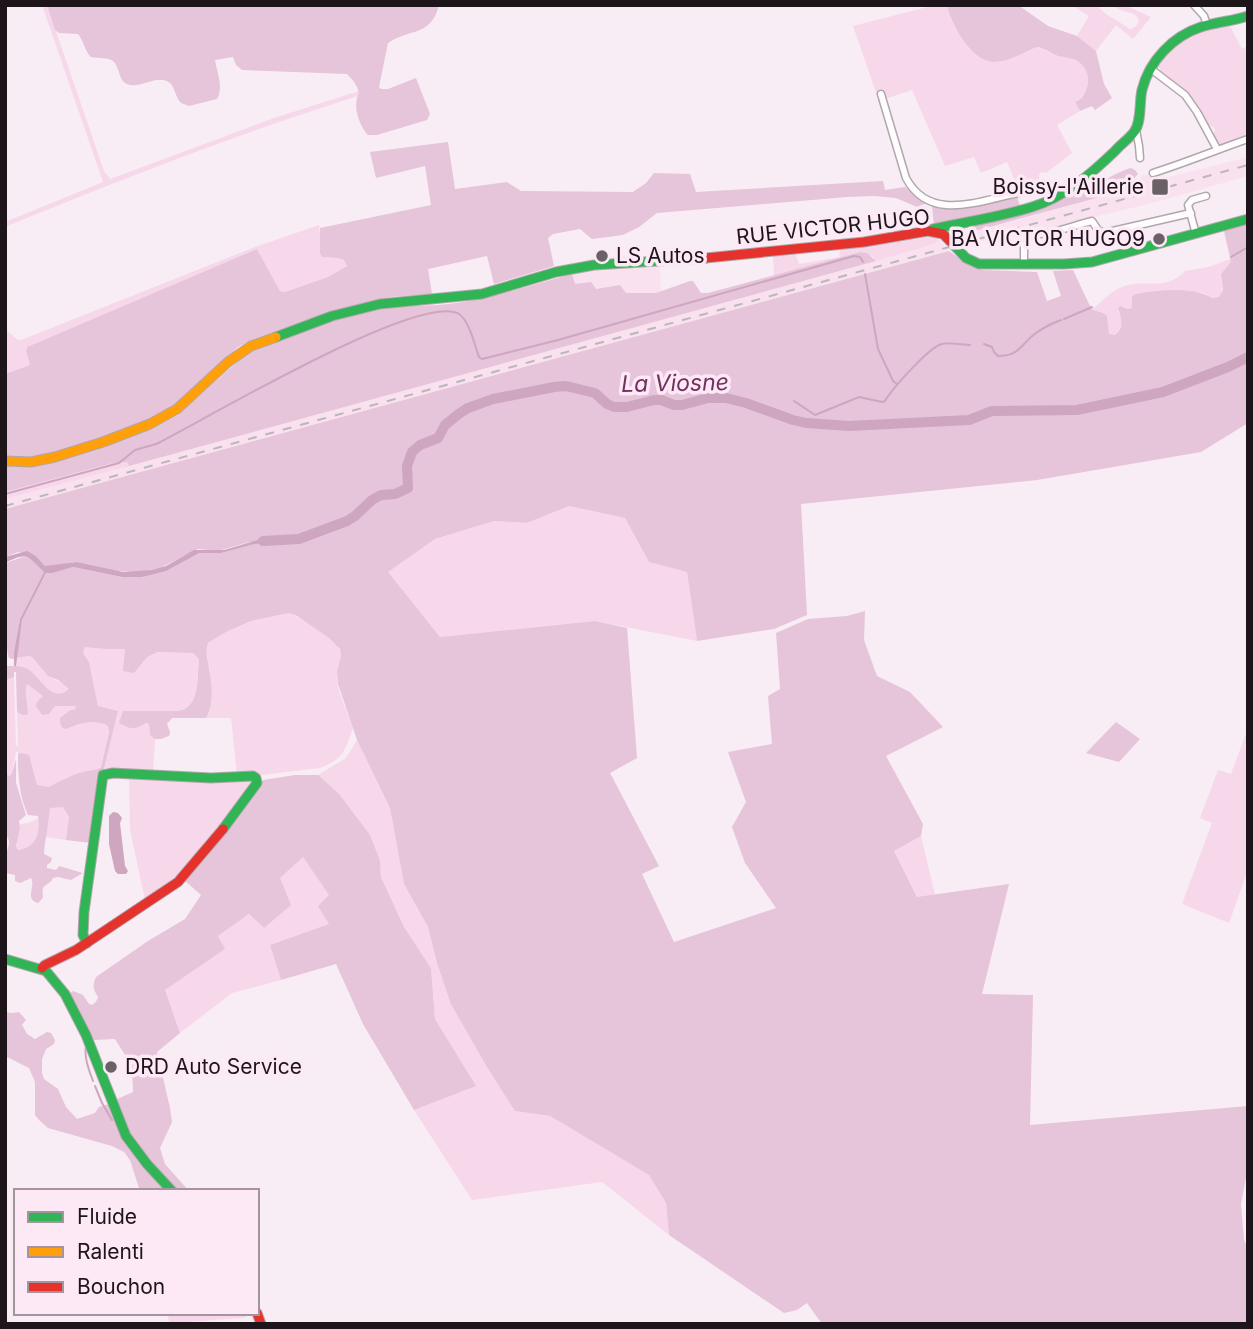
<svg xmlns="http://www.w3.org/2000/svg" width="1253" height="1329" font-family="Inter,sans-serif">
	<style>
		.built { fill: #f9e1f0 }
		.green { fill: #f7d8eb }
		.forest { fill: #e6c4d9 }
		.water { fill: #cea6bf }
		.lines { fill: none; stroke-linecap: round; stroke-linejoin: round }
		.stream { stroke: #cea6bf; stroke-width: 2 }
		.river { stroke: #cea6bf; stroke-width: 10 }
		.street-casing { stroke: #b0a7ac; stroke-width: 9 }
		.fast-casing { stroke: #b0a7ac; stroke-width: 11 }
		.slow-casing { stroke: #b0a7ac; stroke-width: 11 }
		.jam-casing { stroke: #b0a7ac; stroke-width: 11 }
		.street { stroke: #fefcfd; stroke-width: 6 }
		.fast { stroke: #30b455; stroke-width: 9 }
		.slow { stroke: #ff9f0a; stroke-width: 9 }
		.jam { stroke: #e5322d; stroke-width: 9 }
		.rail { stroke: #bab7b8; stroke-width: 2; stroke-dasharray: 9 9; stroke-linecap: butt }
		.poi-dot { fill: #6a6167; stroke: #fde8f5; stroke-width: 2.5 }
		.labels { text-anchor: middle; stroke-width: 7; stroke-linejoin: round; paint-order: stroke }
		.poi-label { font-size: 21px; fill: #1e151b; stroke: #fde8f5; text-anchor: end }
		.street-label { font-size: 21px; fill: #1e151b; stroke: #fde8f5 }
		.water-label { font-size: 23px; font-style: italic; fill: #71305d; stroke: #fde8f5 }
	</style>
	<rect width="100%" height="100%" fill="#f8edf4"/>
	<!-- built -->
	<g class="built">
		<polygon points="1248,157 1248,176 1152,203 1004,239 1001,236 960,247 953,238 1136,187 1136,185 1142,183 1140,176 1150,174 1152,181 1158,180"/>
		<polygon points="940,241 949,251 5,509 5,499 876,261 928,246"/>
		<polygon points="660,266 661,291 656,293 626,293 620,285 595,289 574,284 572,274 591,270"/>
	</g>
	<!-- green -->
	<g class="green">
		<path d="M42,5H47L104,171L110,179L277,117L359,91V93L358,96C238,134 121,179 5,227V222L103,182Z"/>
		<path d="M935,5H947C951,25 971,63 995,62C1010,61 1024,53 1037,47C1045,48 1051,53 1059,56C1064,57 1071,58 1076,60C1087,67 1091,78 1086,90C1083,96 1082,99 1075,102L1080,111L1057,125L1072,153L1050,170L1046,173L1041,172L1039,175L1040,183L1033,186L1018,188L1007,162L981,173L974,157L945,166L912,90L879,101L853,26Z"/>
		<path d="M1071,5H1100L1099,8L1106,14L1130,29L1135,27L1139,22C1137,11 1129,14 1121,10C1117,9 1115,7 1112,5H1125L1151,17L1133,39L1116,25L1096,51L1077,36L1089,16Z"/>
		<path d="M1229,24L1242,49L1248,46V136L1220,145L1216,143L1212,136L1215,130L1214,127L1208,125C1202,113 1195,102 1186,92C1177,83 1161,78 1158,65L1174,46L1194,32Z"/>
		<polygon points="319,225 322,257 338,258 344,260 347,266 328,277 285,292 280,291 257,249 27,347 26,351 30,365 5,374 5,329 18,340 21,340 255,247"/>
		<polygon points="928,235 936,238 940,241 928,246 876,261 872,256 860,252 774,276 773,256 795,253 799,264 840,257 839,253 841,249 862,246 864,247 924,238"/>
		<path d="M1231,259V262L1221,277C1222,286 1225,293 1216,299L1203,293L1178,290L1135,294L1132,308L1128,309L1123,306L1118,310C1123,319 1123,330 1114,335L1109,334C1107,317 1108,316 1092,309C1102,303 1109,292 1120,288C1143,277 1165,293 1185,271L1208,267Z"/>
		<polygon points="127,462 129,466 5,499 5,492 113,463"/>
		<polygon points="569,506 625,518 649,562 687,572 697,641 595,621 440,637 387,572 435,539 494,521 527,523"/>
		<path d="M289,613C301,618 339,641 341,653C342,662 336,671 337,680C339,696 348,713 353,728C345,750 344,759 320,768L261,775H237L231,718H206L209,713L210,670L206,651L209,642L228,631L251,621Z"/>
		<path d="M90,646L106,649H126L147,657L158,652L193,653L199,659C197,676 199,700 185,711L120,723C133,730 134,729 146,723L149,724L150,735L155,739L153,773L127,772L111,768L104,769L118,711L98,706L89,662L83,653L85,647Z"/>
		<path d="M28,656L32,657L48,676L69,687V689C51,705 41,677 27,669C24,667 20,667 16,666V658Z"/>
		<path d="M12,677H14L16,746H18L17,711L24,715L28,713C28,704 24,692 27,683L43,696L41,700L52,709L55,706H76L75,709L69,711L76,726C87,720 97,721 108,726L109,731L101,766C92,773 79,773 68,777C62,780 55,786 48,787C43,788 41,787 37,785L22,753L18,754V752H16L12,773L10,776L5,774V680Z"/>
		<polygon points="1248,728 1248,870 1229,923 1182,904 1212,823 1200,818 1218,770 1231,774"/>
		<polygon points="357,740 390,808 404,884 428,927 437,963 515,1111 550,1116 649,1175 666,1203 669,1235 602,1182 472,1200 414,1110 475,1086 435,1019 431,968 404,927 381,877 380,861 318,775 346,758"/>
		<polygon points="133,777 249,779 251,783 243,795 180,877 145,900 130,830 129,778"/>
		<polygon points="60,806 63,807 69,817 66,840 45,837 49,821 50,808"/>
		<path d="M39,818C41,833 38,839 26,849L18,850C14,842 21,833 20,824L28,823Z"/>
		<polygon points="921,836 935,895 918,898 894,851"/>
		<polygon points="303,856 329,895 330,924 270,945 281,980 232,993 180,1033 165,990 224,949 218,936 249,914 264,928 280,878"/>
		<polygon points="167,1313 247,1313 246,1317 242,1318 173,1323 169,1321"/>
	</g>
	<!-- forest -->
	<g class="forest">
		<path d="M47,5H439C431,37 410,28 388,43L379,87L381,89H388L416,78L430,114L427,120L377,135H368C359,125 352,106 359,93C357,85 353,80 347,74L242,70L236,65L233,57L215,60C217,73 224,87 217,99L189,106L181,103C176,98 175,89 171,84C159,72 140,90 127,84C118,80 120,67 113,61C108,57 97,59 91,57C84,50 84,41 78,34L59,33L55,30Z"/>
		<path d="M947,5H1018L1048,26L1077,36L1096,51L1104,84L1112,98L1095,110L1092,106L1080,111L1075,102C1082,99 1083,97 1086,90C1091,78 1087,67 1076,60C1071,58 1064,57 1058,56C1051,53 1045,48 1037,47C1023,53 1010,61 995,62C972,63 951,25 947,5Z"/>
		<polygon points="448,142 455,189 507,182 521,191 633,192 646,183 654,173 690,174 696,192 883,181 885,190 905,187 927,203 917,207 896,198 874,196 847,197 657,213 639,227 623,235 592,239 580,229 553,234 548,238 554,266 494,284 487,256 428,269 432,294 390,297 344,308 253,339 238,347 180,402 145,422 53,454 18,459 5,456 5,374 30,365 26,351 27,347 257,249 280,291 285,292 328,277 347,266 344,260 338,258 322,257 320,253 320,228 431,205 425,166 376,178 370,152"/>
		<path d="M1131,168L1135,170L1138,174L1127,186L1126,190L975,231L973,227L974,224L1068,193C1092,192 1109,174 1131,168Z"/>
		<path d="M1017,197L1020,206L934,225L932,206C957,212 991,201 1017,197Z"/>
		<path d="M1248,224V423L1201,452L1037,480L801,504L807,615L774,629L697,641L687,572L649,562L625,518L569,506L527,523L494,521L435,539L388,572L440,637L595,621L627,628L637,758L610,773L659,866L642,874L674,942L776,908L745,863L732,827L746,802L728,752L772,744L768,696L780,689L776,633L808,619L847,616L865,611L864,640L877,676L910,692L943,727L886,756L923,824L921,836L894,851L917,897L1009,884L982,994L1033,995L1030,1125L1248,1106V1167L1241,1204L1244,1240L1248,1249V1324H822L807,1303L797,1310L784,1313L669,1235L666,1203L649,1175L550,1116L515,1111L487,1067L451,1004L437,963L428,927L404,884L390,808L357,740L338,684L337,672L341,656L340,649L329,638L297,616L289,613L251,621L228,631L209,642C204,651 208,659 209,668C212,684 214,704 206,718H172L167,724L170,732L169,736L161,739H155L150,735L149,724L146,723C133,730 133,730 119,723L123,711H178C200,709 197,677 199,659L193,653L158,652L147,657L134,673L123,671L125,649H106L85,647L83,653L89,662L98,706L118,711L104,769L99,774L91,843L66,840L69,817L63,807L50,808C49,824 45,838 44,854L52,858L51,862L47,865V868L56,870L59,866L83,873L71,880L58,877L53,878C48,888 41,881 43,898L38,903C24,899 36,887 31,878L20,883L15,881V875L5,873C5,867 4,861 6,855C8,846 12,842 5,833V774L10,776L12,773L16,759V783L26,815L19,821L20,829L16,846L18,850C36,848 41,832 38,816L28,815C19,795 18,775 18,754L21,753L29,755L37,785L49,787C60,781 71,775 83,772C90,770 95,771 101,767L109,732L108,726C92,718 81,724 65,729C60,727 60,723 60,718L69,711L75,709L76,706H55L49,714L42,715L36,706L37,702L43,696L27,684C24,692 28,704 28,714C23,716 21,715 17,711L16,672H14V677L5,680V666C13,666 21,665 28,669C41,678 52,704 69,689L58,680L48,676L32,657L28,656L16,658L22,620L46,573H53L73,567L122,577H142L199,553H221L255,544L274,542H249L218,551L198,549L160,568L139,572L115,571L77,562L49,567L45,566L36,556L18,552L5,557V509L949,251L970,266L982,270L1037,272L1047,301L1061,296L1053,271L1073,270L1089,304L1093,310L1103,313L1107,316L1109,334L1114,335C1125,329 1121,317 1118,308L1121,306L1128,309L1132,308V297L1135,294C1161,290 1190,286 1213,298L1219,297L1223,290L1221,274L1231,262L1224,231Z"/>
		<path d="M860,252L867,253L876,261L129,466L127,462L113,463L5,492V465L14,467L43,465L98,449L152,429L178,415L238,361L253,351L269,343L357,313C388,305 418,307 449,304C491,299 531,285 572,274L575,284L591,282L596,289L620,285L626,293H656L690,281H693L701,293H708Z"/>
		<path d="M23,557L32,558L44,572L20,619L14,659H13L9,658C6,649 8,641 5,632V563Z"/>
		<polygon points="1116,722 1140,739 1119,762 1086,753"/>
		<path d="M295,775H318L339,794L370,835L380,861L381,877L404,927L431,968L435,1019L476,1086L414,1110L363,1024L336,964L281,980L270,945L329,924L318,906L329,895L303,857L280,878L291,905L264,928L249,914L218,936L225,949L165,990L180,1033L157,1052L170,1108L172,1122L160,1148L165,1164L189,1191H178L133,1141L115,1100L133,1092L132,1066L115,1039L94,1040L70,993L73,991L83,995L89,1004L92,1005L96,1002L98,997C93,989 92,985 96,977L148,941L185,919L201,895L184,880L263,780Z"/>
		<polygon points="5,1012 11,1013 19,1012 26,1020 22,1025 27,1034 35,1039 47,1032 51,1033 55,1040 54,1044 46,1049 42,1059 42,1073 44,1079 58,1089 66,1107 77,1119 95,1113 99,1107 109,1104 167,1191 140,1191 130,1160 124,1152 112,1146 48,1128 39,1120 35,1115 35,1082 29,1068 5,1056"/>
	</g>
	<!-- water -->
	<g class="water">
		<path d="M261,539H274V543L255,544L221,553H199L166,571L142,577H122L73,567L53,573H46L22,620L16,666H14V653L20,619L44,572C28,557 29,551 5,563V557L27,551L36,556L45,566L77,562L123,572L151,570L166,566L194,550H224Z"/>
		<polygon points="113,812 118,813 122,818 120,823 125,866 128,871 126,874 118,874 115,871 109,844 109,816"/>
	</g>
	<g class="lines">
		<!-- stream -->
		<g class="stream">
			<polyline points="1231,257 1248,247"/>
			<polyline points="865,274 878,349 893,381 897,384"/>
			<polyline points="1064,319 1092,307"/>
			<path d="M984,344L992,347L994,352L998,356C1017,356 1019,348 1031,337C1039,330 1050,324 1061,320"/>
			<path d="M794,401L815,415L859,397L882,402L885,401C892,389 929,347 942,344C945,342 964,345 970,345"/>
			<path d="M5,494L119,463L135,450L156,444C203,421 420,291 459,314C469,320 475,346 479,357L482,359L558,340L854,256L860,257L863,262"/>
			<path d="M86,1046C84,1058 89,1070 93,1081"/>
			<polyline points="95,1086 102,1103 112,1120"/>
		</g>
		<!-- river -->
		<polyline class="river" points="263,541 299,539 347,521 355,516 372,500 381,495 395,494 408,488 407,466 412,452 420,445 438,438 445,425 460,413 468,408 493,399 554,387 566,386 595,393 607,404 614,407 627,407 654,400 661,400 674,405 682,405 708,398 726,398 746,403 793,420 806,423 849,426 969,420 992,411 1077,410 1163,392 1228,367 1248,357"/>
		<defs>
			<g id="street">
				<polyline points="1194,5 1204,16 1207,25"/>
				<polyline points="1151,69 1185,95 1197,112 1217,149"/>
				<path d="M881,94L906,178C932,227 988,196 1030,191C1040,190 1052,192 1062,192"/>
				<polyline points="1136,130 1139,146 1140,158"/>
				<path d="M1153,173C1185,163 1216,150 1248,139"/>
				<polyline points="1196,234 1188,205 1192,200 1206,196"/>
				<path d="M1024,264V237C1034,234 1043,234 1053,232C1066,229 1079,224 1092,221L1098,230L1104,233L1191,213"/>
			</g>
			<g id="fast">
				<path d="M933,229C966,222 1000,217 1032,207C1065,197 1091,174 1115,151C1121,144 1129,139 1134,132C1142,122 1139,102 1142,90C1149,61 1173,36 1201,27C1216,22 1233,21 1248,16"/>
				<polyline points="950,241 966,258 979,264 1064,264 1092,262 1248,219"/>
				<polyline points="276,337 332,316 380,304 482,294 556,272 594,265 706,258"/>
				<polyline points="87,943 83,935 84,912 103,775 113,773 211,778 253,776 256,778 257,783 223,829"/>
				<polyline points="5,959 46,971 65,994 86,1035 126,1136 147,1164 172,1191"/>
			</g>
			<polyline id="slow" points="5,461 31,462 55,457 103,442 150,424 177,409 228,362 251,346 276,337"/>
			<g id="jam">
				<polyline points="706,258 864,242 928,231 943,234 950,241"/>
				<polyline points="42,968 45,965 76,950 178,882 223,829"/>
				<polyline points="257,1313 261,1324"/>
			</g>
		</defs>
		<!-- street casing -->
		<use href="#street" class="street-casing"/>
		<!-- fast casing -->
		<use href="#fast" class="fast-casing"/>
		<!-- slow casing -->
		<use href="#slow" class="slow-casing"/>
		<!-- jam casing -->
		<use href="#jam" class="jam-casing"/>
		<!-- street -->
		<use href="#street" class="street"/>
		<!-- fast -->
		<use href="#fast" class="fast"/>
		<!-- slow -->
		<use href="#slow" class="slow"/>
		<!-- jam -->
		<use href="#jam" class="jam"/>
		<!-- rail -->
		<polyline class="rail" points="5,506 1248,165"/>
	</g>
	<!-- markers -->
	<g class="poi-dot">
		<rect x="1151" y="178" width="18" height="18" rx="3.5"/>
		<circle cx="1159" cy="239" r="7"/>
		<circle cx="602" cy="256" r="7"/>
		<circle cx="111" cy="1067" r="7"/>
	</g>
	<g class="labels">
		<!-- poi labels -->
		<g class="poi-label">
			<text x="1144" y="194">Boissy-l'Aillerie</text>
			<text x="1145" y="246">BA VICTOR HUGO9</text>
			<text x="616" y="263" text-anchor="start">LS Autos</text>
			<text x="125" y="1074" text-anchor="start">DRD Auto Service</text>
		</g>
		<!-- street labels -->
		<g class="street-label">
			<text transform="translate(833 227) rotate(-6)" y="7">RUE VICTOR HUGO</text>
		</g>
		<!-- water labels -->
		<g class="water-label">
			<text transform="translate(675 383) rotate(-1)" y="8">La Viosne</text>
		</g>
	</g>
	<!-- border -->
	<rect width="1253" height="1329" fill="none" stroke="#1e151b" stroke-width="14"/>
	<!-- legend -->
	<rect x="14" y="1189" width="245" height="126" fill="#fde8f5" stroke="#a4949e" stroke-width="2"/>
	<rect x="28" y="1212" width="35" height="10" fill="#30b455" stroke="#a4949e" stroke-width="2"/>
	<text x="77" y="1224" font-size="21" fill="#1e151b">Fluide</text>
	<rect x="28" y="1247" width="35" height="10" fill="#ff9f0a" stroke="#a4949e" stroke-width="2"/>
	<text x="77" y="1259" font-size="21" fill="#1e151b">Ralenti</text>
	<rect x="28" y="1282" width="35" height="10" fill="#e5322d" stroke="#a4949e" stroke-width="2"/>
	<text x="77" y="1294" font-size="21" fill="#1e151b">Bouchon</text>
</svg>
